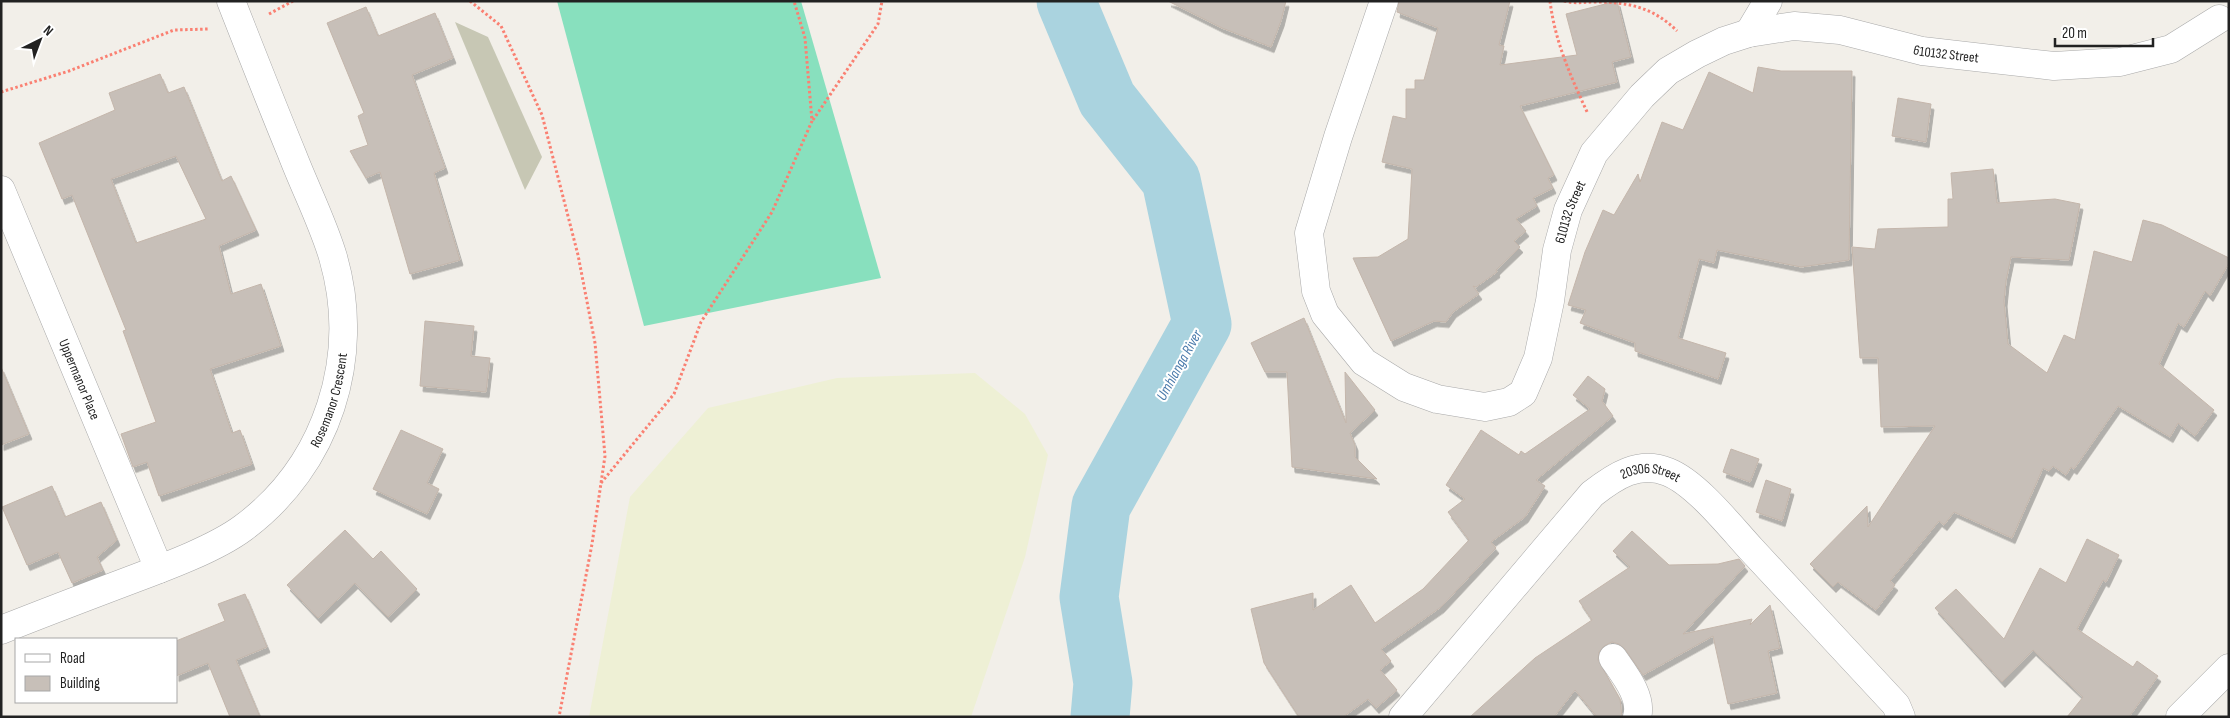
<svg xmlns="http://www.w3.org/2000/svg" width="2230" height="718" font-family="'Sofia Sans Condensed',sans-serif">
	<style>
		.construction { fill: #c7c7b4 }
		.farmland { fill: #eef0d5 }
		.pitch { fill: #88e0be }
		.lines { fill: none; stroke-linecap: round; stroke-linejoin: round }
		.river { stroke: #aad3df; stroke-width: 59 }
		.building { fill: #c7bfb8; stroke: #c4b6ab; fill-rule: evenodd; filter: url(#shadow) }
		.street-casing { stroke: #a9a9a9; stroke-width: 29 }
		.path { stroke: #fa8072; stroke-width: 3; stroke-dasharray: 2.5 2.5; stroke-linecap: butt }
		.street { stroke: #fff; stroke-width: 28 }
		.labels { text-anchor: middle; stroke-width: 4; stroke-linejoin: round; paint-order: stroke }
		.street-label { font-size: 14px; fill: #222; stroke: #fff }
		.water-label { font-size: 15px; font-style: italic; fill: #4a7aab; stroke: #fff }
	</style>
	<defs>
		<filter id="shadow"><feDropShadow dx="3" dy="5.5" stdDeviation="0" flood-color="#0004"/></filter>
	</defs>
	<rect width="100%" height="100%" fill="#f2efe9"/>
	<!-- construction -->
	<polygon class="construction" points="455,22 488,37 542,157 525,190"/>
	<!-- farmland -->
	<polygon class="farmland" points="975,373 1025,414 1048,455 1025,557 971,717 589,717 630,497 708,408 837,378"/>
	<!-- pitch -->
	<polygon class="pitch" points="557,1 801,1 881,278 644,326"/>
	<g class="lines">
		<!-- river -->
		<polyline class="river" points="1066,1 1107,99 1171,180 1202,324 1101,506 1089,597 1103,683 1100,717"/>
	</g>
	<!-- building -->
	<g class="building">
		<polygon points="1168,1 1286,1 1281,21 1271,47 1222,28"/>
		<polygon points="1399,1 1510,1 1499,45 1504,46 1500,65 1577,55 1566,14 1617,1 1631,57 1612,62 1617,82 1520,106 1554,175 1548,178 1553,188 1533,198 1537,206 1516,219 1526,231 1514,241 1520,247 1496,270 1497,272 1476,287 1473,286 1479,294 1453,312 1446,322 1434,321 1391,341 1353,258 1378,257 1408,239 1412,169 1382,162 1393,116 1406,119 1406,89 1415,89 1415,80 1424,80 1438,28 1397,12"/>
		<polygon points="366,7 378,36 435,13 453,58 412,75 445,168 434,173 460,260 410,274 380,172 366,178 350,151 368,145 358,116 364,113 327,23"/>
		<polygon points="1758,67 1781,71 1852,71 1849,260 1801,267 1717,250 1714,263 1699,259 1678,338 1726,353 1718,379 1635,351 1635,343 1580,323 1586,310 1568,305 1585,252 1603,210 1614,215 1638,174 1640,182 1662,122 1683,130 1709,72 1753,93"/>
		<path d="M160,74L168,93L184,87L222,181L231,176L256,230L219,246L231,294L261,284L281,346L210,369L232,433L240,430L252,464L159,496L147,462L133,467L121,434L156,422L123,331L126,330L72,195L62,199L39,143L115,110L109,93ZM176,156L206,219L136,243L111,179Z"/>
		<polygon points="1898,98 1931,104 1926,142 1892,136"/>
		<polygon points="1993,169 1997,203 2055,199 2080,204 2069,260 2011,257 2006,281 2004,301 2008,344 2047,373 2064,335 2075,340 2094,251 2132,262 2143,220 2162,225 2229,258 2229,263 2210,296 2205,291 2184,327 2178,323 2159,364 2214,410 2195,436 2178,423 2170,437 2118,406 2074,469 2071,467 2066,475 2053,466 2049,471 2043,468 2012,538 1954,512 1944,525 1939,521 1890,581 1895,585 1876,610 1838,582 1833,587 1810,564 1867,506 1868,527 1935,426 1881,427 1878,358 1860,358 1852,247 1875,249 1878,229 1948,227 1948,199 1953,199 1951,173"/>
		<polygon points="1304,318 1346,423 1345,372 1375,410 1350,433 1355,445 1355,457 1377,479 1292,467 1287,372 1265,372 1251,343"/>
		<polygon points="425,321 474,326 471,356 490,358 486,392 420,386"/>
		<polygon points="1,367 29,434 1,445"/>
		<polygon points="1588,376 1605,389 1602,401 1613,416 1536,480 1545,486 1525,517 1491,542 1496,548 1441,607 1381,649 1391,661 1380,670 1397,690 1376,708 1368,699 1343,717 1299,717 1264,663 1251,609 1313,593 1313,610 1351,585 1375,623 1423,589 1469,540 1448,512 1465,499 1446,485 1481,430 1519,455 1521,451 1525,454 1590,409 1573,395"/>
		<polygon points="401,430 443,449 427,483 439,489 427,514 373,489"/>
		<polygon points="1731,449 1759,459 1750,482 1723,472"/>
		<polygon points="1766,480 1791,489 1782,521 1756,512"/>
		<polygon points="52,486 65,517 101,502 117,540 97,557 103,570 72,583 58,552 27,565 2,507"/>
		<polygon points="345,530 373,559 381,551 417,589 388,617 355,583 318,618 287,585"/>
		<polygon points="1632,531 1669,565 1718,564 1739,559 1745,566 1683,634 1752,619 1750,625 1770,605 1780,648 1768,651 1777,693 1728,704 1713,636 1643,675 1625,649 1619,644 1612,642 1604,646 1599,652 1598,660 1620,699 1622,717 1597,717 1575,690 1554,717 1470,717 1535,658 1592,620 1579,601 1630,567 1613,551"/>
		<polygon points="2087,539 2119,555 2106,582 2103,580 2077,629 2133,667 2137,661 2158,676 2129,717 2067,717 2083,697 2033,650 2002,682 1935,608 1956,589 2004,639 2040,568 2066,583"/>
		<polygon points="245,594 267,647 236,660 260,717 230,717 208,663 176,676 176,641 225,621 218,604"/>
	</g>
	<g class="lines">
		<defs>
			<g id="street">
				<path id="s1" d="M1384,1L1338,137L1309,233L1316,291L1325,314L1364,362L1404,387L1437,399L1485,407L1509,402L1523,393L1538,358L1550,301L1557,250L1568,210L1594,153L1642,96L1668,71L1697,54L1724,41L1749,33L1794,26L1840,30L1922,51L2054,66L2120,62L2171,49L2219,19"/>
				<polyline points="1749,33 1768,1"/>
				<path id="s2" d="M1,190L159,569"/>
				<path id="s3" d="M1,630C46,612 91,595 136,578C168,566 216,548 243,528C328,465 362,357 333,257C323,223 305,188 292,154C271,103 251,52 231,1"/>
				<path d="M1613,658C1624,674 1643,697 1637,717"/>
				<path id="s4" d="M1403,717L1592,494C1615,476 1639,460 1668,472C1696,483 1730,526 1751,549C1799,601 1848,653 1896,705L1901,717"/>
				<polyline points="2180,717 2229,668"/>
			</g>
		</defs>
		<!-- street casing -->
		<use href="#street" class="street-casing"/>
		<!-- path -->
		<g class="path">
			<polyline points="470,1 501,26 542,115 578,255 595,343 605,456 592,544 559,717"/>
			<path d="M1550,1C1555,42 1571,77 1588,114"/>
			<path d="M1564,1C1574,4 1584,2 1595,2C1628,2 1653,7 1677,31"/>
			<polyline points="269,14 293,1"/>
			<polyline points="1,92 69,71 174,30 209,29"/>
			<polyline points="813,120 878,24 882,1"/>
			<polyline points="601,483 674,394 701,322 772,212 812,121 805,38 794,1"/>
		</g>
		<!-- street -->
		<use href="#street" class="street"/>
	</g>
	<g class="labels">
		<!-- street labels -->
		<g class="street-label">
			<text dy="5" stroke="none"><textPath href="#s1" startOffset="1214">610132 Street</textPath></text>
			<text dy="5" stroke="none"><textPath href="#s1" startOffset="749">610132 Street</textPath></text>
			<text dy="5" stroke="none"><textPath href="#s2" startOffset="205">Uppermanor Place</textPath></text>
			<text dy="5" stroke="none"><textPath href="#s3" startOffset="421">Rosemanor Crescent</textPath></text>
			<text dy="5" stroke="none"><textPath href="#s4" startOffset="358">20306 Street</textPath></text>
		</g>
		<!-- water labels -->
		<g class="water-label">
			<text transform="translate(1179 365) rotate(-61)" y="5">Umhlanga River</text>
		</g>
	</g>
	<!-- border -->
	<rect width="2230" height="718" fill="none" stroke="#222222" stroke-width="5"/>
	<!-- legend -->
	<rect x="15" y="638" width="162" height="65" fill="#ffffff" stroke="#a7a7a7"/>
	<rect x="25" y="654" width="25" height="8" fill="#ffffff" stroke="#a7a7a7"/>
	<text x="60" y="663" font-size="15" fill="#222222">Road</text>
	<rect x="25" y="676" width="25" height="15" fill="#c7bfb8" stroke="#a7a7a7"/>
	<text x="60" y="688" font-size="15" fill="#222222">Building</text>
	<!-- north arrow -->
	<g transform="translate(40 40) rotate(42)" stroke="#ffffff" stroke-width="4" paint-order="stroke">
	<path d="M0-4L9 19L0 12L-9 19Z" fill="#222222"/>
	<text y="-8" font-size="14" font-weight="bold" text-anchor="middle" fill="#222222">N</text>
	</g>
	<!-- scale -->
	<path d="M2055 38v8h98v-8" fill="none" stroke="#222222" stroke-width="2.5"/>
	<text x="2062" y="38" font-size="15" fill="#222222" stroke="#ffffff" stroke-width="4" paint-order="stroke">20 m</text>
</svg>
